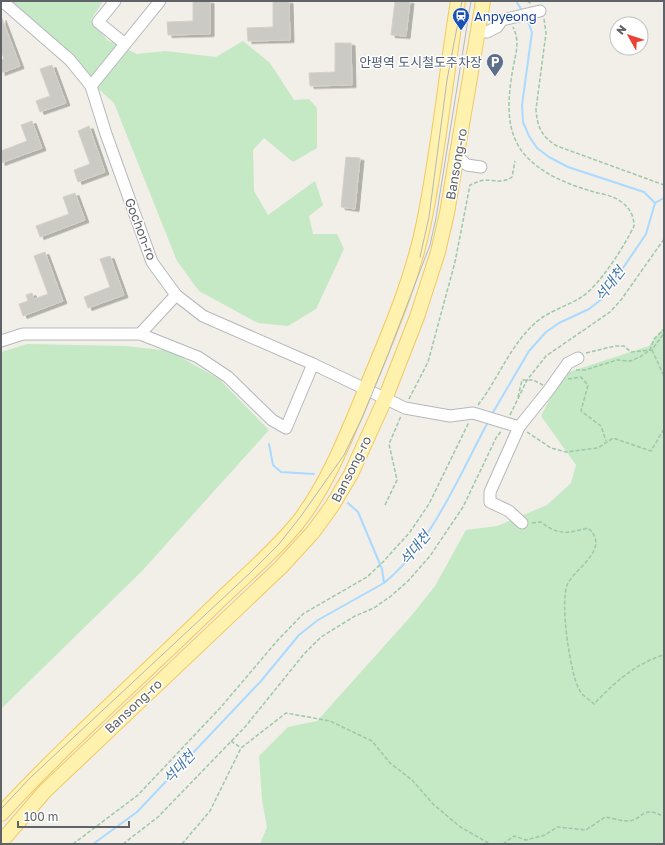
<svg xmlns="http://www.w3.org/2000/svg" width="665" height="845" font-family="'Golos Text','Noto Sans KR',sans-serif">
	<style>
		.green { fill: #c5e8c5 }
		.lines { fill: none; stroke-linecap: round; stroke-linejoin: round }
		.stream { stroke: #aadaff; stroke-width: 2 }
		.building { fill: #cccac5; stroke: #d6d1c6; filter: url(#shadow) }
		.minor-casing { stroke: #b5b8bc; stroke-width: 13 }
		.major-casing { stroke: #f2c960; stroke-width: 16 }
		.path { stroke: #9cc7a9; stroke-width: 1.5; stroke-dasharray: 4 2; stroke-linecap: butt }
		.minor { stroke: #fff; stroke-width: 11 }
		.major { stroke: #fff2af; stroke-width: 14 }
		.tram { stroke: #b6b7b8; stroke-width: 1 }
		.labels { text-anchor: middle; stroke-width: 3; stroke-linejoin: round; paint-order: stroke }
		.transit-label { font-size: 13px; fill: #164399; stroke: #fff; text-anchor: start }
		.service-label { font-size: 13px; fill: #4e5e75; stroke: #fff; text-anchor: end }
		.street-label { font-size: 13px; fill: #5f6368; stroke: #fff }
		.water-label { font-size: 14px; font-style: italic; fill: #4174aa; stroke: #fff }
	</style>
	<defs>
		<filter id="shadow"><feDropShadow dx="4" dy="2.5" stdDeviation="0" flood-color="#0004"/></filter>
	</defs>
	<rect width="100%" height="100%" fill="#f1efe8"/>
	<!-- green -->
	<g class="green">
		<polygon points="15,1 103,1 91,20 107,40 137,54 165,51 216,57 243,41 270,63 294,100 309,99 317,108 317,148 293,162 264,138 253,150 254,191 268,215 315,181 323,205 309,216 313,234 337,234 344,249 316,309 288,326 258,323 199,291 177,261 114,103 10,8"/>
		<polygon points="664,327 664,844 260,844 267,827 262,800 259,756 288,727 317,721 412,615 435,586 466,530 497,526 547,505 571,483 576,465 541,416 563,374 649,346"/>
		<polygon points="27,344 126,346 170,351 219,379 269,430 142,571 1,709 1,352"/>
	</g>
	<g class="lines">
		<!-- stream -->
		<g class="stream">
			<polyline points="516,1 523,12"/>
			<polyline points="526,17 532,32 522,105 523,122 529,136 537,148 549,157 568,167 644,192 655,203"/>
			<polyline points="492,414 529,351 546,332 559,323 589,309 602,299 646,234 655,203 664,198"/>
			<polyline points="269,444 273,465 281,472 314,474"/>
			<polyline points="348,503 358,512 382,569 384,583"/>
			<path d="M93,844L137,812L261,681L299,635L318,620L384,583C431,545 460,474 488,422"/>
		</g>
	</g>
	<!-- building -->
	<g class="building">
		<polygon points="193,1 210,1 210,34 168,35 167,22 193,21"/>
		<polygon points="273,1 289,1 290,40 248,41 247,28 273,27"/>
		<polygon points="395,1 410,1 406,36 391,35"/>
		<polygon points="2,18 20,66 1,73 1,60 4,59 1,51"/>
		<polygon points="335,43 351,43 352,85 310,86 309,73 335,72"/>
		<polygon points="52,65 66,103 40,112 36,101 50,96 40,69"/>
		<polygon points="32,121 42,148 1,163 1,151 27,141 21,125"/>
		<polygon points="89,126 105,172 78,182 74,170 90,164 78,131"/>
		<polygon points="346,157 360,158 355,209 341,207"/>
		<polygon points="75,193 85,220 40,237 36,226 69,214 63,197"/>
		<polygon points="45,252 63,301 23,316 19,304 28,301 26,295 32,293 34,299 48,294 34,256"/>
		<polygon points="110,256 124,295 88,308 84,297 110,287 100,259"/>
	</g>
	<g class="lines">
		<defs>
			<g id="minor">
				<polyline points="2,1 70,60 91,86"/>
				<polyline points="115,1 98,22 125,44"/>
				<polyline points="160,1 91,86 106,134 152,262 176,295 203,316 313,364 405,408 450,416 473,413 519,427 490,492 490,502 509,511 522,523"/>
				<polyline points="478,31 487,32 497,27 502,20 540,11"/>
				<polyline points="457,156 467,165 481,167"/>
				<polyline points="140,334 176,295"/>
				<polyline points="1,341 23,334 140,334 198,357 228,377 272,420 286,428 313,364"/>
				<polyline points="519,427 548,391 568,363 578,358"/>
			</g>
			<g id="major">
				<path d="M1,814C70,739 147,672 220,600C246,575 277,549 299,521C329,482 346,436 365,391C388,335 412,282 424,222C439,149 446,74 458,1"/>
				<polyline points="1,842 45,791 281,567 313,532 332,506 351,474 385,399 417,317 438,252 447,213 483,1"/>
			</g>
		</defs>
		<!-- minor casing -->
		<use href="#minor" class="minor-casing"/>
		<!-- major casing -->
		<use href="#major" class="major-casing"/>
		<!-- path -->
		<g class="path">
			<polyline points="527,1 532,4"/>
			<path d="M544,19L546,33L536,109C537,127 542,137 557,146L664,185"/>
			<polyline points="652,350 664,376"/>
			<polyline points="586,353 615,346 624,346 631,352 652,350 664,333"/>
			<polyline points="576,370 585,370 617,360 630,361 640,357 650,350 654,339 664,329"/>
			<polyline points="568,379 581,377 588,385 581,411 601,426 606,441"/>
			<polyline points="518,397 522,380 533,380 543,385"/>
			<path d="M409,399L428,362L455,262L470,185C473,184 476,182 480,181C491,178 501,185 512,177L515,161"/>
			<path d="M478,405C498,379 509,348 533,325C546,312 565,307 580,298C599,287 625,245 634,226C634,215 629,207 620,201C612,195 600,194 591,191C567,184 542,174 525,155C504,131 508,97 513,68C516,53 520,41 513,27"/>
			<polyline points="510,415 527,380 546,356 610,312 621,300 664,239"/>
			<polyline points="527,432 551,448 566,452 598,448 613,438 651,451 664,429"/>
			<polyline points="385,505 397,480 389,444 401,416"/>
			<path d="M532,523L541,522C559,536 567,533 588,528C611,548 577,567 568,583C559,599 570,673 579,689C581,695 590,700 594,704C614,683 636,663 664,655"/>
			<polyline points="231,741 241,748"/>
			<polyline points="73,844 138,795 221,707 277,641 303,614 367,577 383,562 410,532 429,504 469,422"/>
			<polyline points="123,844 158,817 245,727 304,654 321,637 355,616 374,608 391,596 408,581 430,556 463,507 496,438 502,430"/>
			<polyline points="182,844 210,811 241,748 286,713 330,721 372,741 390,763 412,780 433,804 459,826 490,844"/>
			<path d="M503,844L514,836L526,840L545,835L557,827L586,830L605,817C612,818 621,821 628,821C643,820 642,804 664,817"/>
		</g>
		<!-- minor -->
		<use href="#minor" class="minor"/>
		<!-- major -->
		<use href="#major" class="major"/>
		<!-- tram -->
		<g class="tram">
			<polyline points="420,257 429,217 447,80 462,1"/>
			<polyline points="1,809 30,778 250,573 279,544 301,516 344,455 363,416 387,357 430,245 436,218 471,1"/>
		</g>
	</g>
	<!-- icons -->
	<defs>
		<symbol id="station-pin" viewBox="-11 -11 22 30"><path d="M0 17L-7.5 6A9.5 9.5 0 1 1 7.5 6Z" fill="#1a4fb4" stroke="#fff"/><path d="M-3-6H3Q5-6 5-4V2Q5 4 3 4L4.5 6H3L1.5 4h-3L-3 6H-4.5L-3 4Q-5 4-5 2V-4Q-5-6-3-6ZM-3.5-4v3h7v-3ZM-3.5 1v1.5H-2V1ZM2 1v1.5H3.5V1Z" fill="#fff"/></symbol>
		<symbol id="parking-pin" viewBox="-11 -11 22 30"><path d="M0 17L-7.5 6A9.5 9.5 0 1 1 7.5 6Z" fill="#5c6f8a" stroke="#fff"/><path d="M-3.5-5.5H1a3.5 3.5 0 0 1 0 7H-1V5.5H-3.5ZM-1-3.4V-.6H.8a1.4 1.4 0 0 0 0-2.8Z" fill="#fff"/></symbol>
	</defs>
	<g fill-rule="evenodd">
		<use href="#station-pin" x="451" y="6" width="20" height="27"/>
		<use href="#parking-pin" x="485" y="52" width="20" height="27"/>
	</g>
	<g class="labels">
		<!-- transit labels -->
		<g class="transit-label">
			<text x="474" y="21">Anpyeong</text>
		</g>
		<!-- service labels -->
		<g class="service-label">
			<text x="482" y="67">안평역 도시철도주차장</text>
		</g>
		<!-- street labels -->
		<g class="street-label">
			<text transform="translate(456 164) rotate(-80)" y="5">Bansong-ro</text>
			<text transform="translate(141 229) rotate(69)" y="5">Gochon-ro</text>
			<text transform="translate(351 469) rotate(-63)" y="5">Bansong-ro</text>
			<text transform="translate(133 706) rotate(-43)" y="5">Bansong-ro</text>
		</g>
		<!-- water labels -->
		<g class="water-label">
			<text transform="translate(610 284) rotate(-53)" y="5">석대천</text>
			<text transform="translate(415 548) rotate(-51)" y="5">석대천</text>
			<text transform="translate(179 767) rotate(-47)" y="5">석대천</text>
		</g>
	</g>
	<!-- border -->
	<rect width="665" height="845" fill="none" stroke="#5f6368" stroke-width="4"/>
	<!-- north arrow -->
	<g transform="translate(629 36) rotate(309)"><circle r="19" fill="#ffffff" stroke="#bfc1c3"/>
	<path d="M0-3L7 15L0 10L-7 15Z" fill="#ea4335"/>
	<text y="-6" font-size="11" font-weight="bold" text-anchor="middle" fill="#5f6368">N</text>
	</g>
	<!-- scale -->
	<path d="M18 821v6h111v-6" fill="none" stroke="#5f6368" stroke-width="2"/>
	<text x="24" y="821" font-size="12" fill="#5f6368" stroke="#ffffff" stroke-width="3" paint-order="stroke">100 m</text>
</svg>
